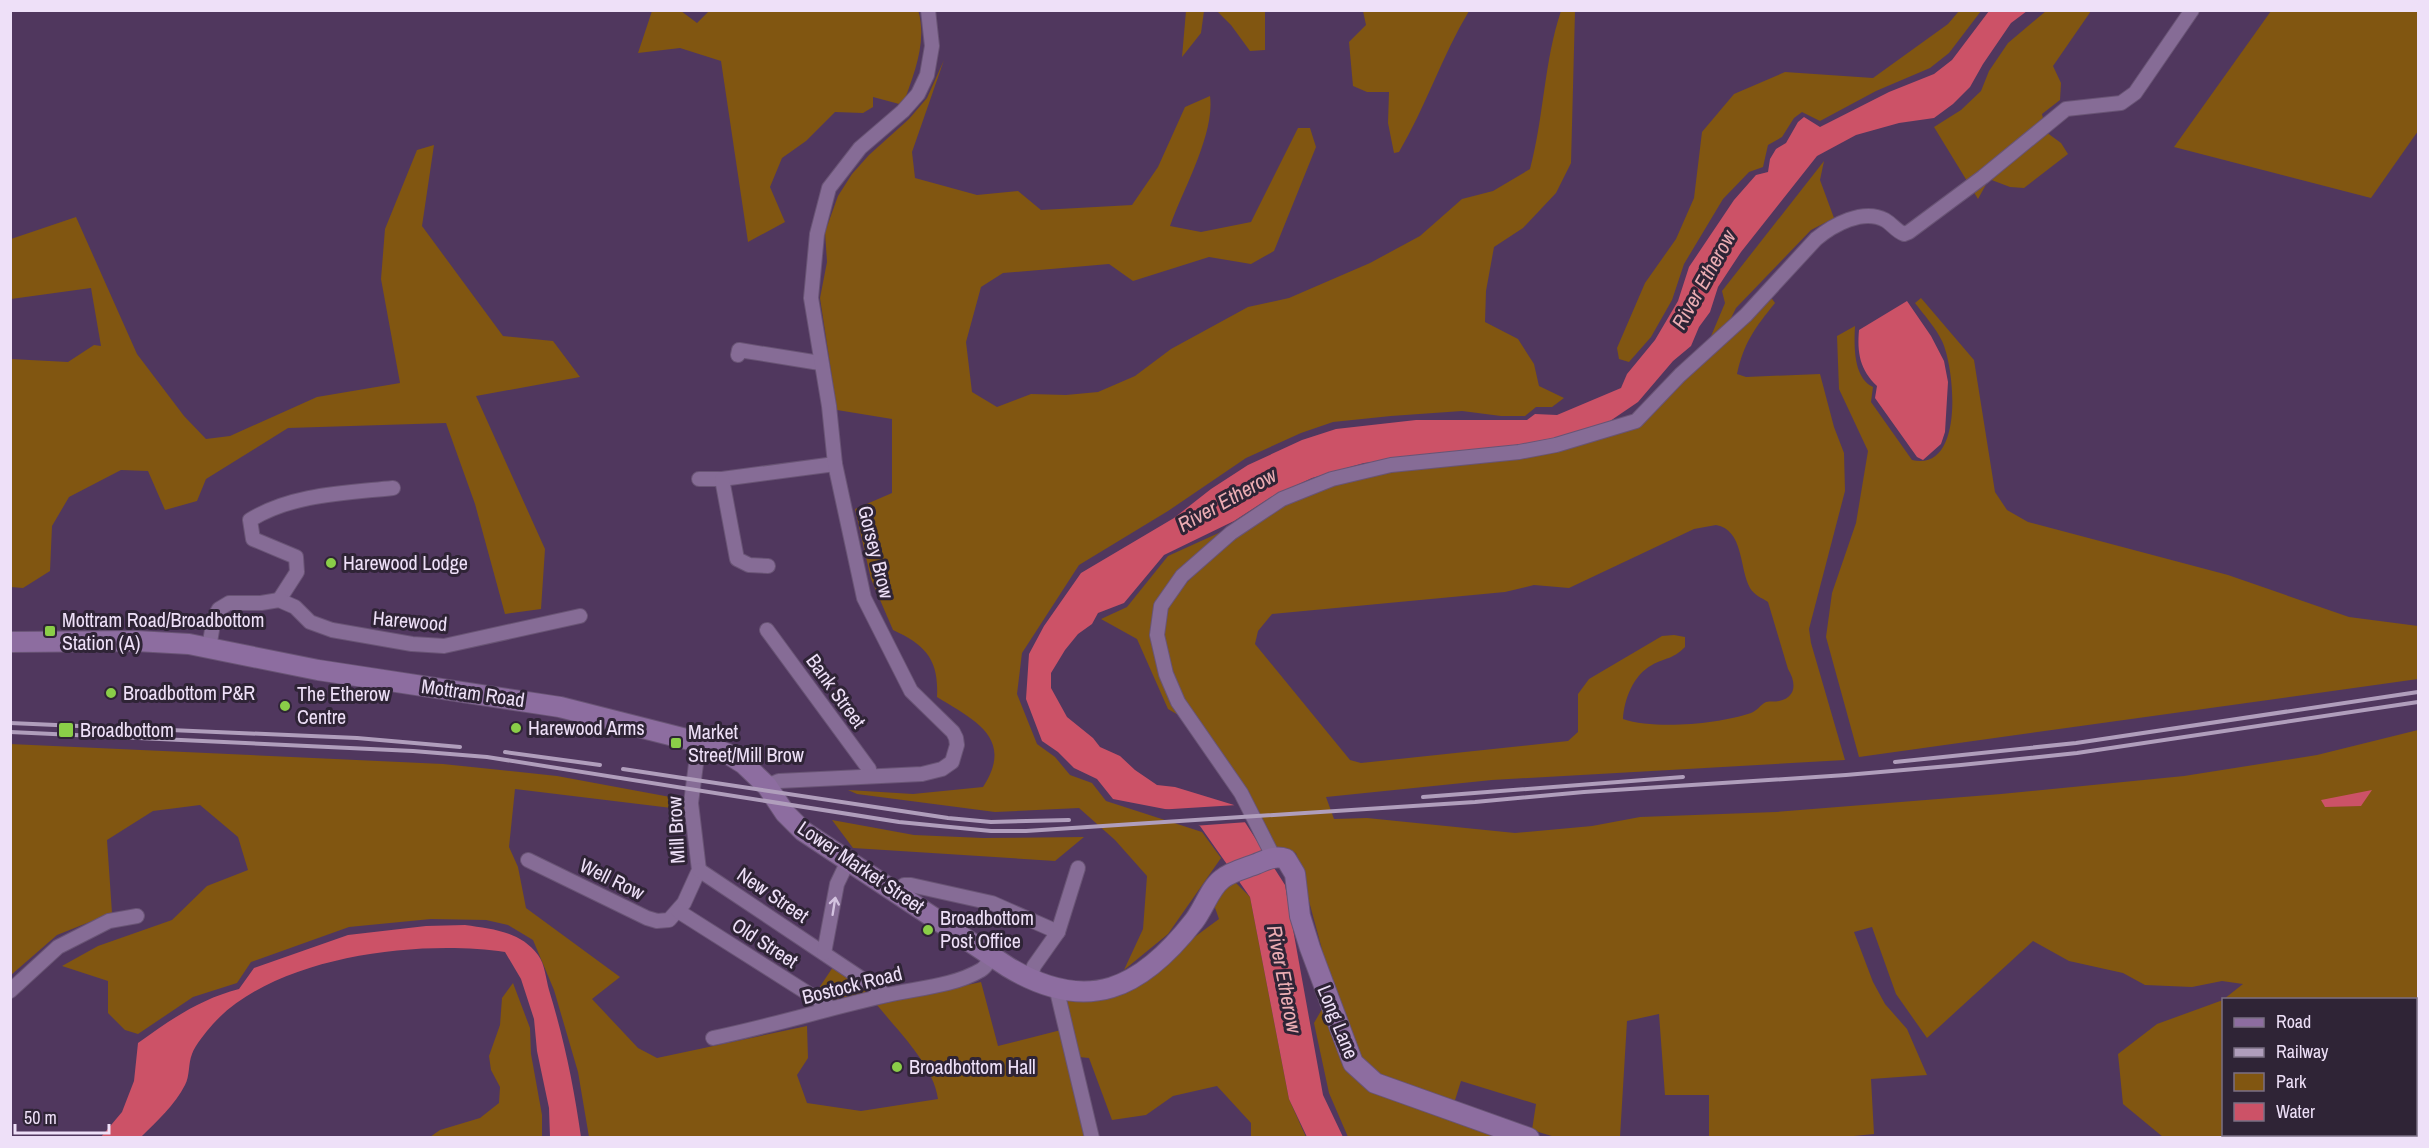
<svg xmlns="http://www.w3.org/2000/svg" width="2429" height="1148" font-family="'Archivo Narrow',sans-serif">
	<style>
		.green { fill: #815611; fill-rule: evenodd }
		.water { fill: #cc5267 }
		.pier { fill: #50375e }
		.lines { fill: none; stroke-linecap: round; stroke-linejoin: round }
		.street-casing { stroke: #695475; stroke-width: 16 }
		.secondary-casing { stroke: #695475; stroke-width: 22 }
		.street { stroke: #866c96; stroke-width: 14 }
		.secondary { stroke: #8d6da0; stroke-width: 20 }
		.rail { stroke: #b09ebc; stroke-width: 4 }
		.oneway { stroke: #d4c3e0 }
		.poi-dot { fill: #8ace48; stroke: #2f2436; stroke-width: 2 }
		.labels { text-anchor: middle; stroke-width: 6; stroke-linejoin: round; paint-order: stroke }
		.street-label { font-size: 20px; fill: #eee0f8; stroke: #2f2436 }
		.poi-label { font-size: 20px; fill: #eee0f8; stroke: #2f2436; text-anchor: start }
		.water-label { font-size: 21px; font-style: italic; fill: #ecadb3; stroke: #2f2436 }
	</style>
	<rect width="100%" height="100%" fill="#50375e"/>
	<!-- green -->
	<g class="green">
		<path d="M918,10C928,42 913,76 903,105L873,97V107L863,113L835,112L806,141L782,158L770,187L785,222L748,242L721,61L680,48L638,53L652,11H681L697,23L709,11Z"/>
		<polygon points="1186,11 1204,11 1201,33 1182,57"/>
		<polygon points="1217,11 1265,11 1265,50 1250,51 1231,25"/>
		<path d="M1363,11H1469C1442,56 1426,106 1399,152L1394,153L1388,123L1389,92H1367L1353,86L1349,42L1366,25Z"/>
		<path d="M1561,11H1575L1571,163L1556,193L1523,228L1494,247L1486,291L1485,322L1518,339L1534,364L1539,386L1564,398L1552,407H1536L1525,416H1501L1462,411L1391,416L1333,422L1301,433L1246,458L1168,511L1079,565L1022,653L1017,694L1037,744L1055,757L1070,775L1092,783L1106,801L1202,832L1221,858L1168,934L1124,970L1143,929L1147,876L1115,840L1079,808L995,812L857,794L848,790L913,794L983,787C1015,738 974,720 937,697C939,660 926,645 893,630L871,579L855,509L892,493V419L837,410L820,298L827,262L825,232L838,196L852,174L869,155L909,119L927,98L944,60L912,152L915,178L977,195L1018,191L1041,210L1132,205L1158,167L1185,107L1210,96C1215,134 1183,189 1170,226L1201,232L1251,222L1298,128H1310L1316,147L1274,251L1251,264L1209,257L1133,281L1109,264L1003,273L981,287L966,342L972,392L997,407L1031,394L1066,395L1098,392L1135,376L1171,349L1248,307L1289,298L1370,263L1420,236L1462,199L1493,191L1530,169C1544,117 1544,61 1561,11Z"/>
		<polygon points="1959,11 1981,11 1949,53 1930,68 1876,91 1820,121 1802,112 1794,118 1782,137 1768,145 1763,167 1749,172 1723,199 1684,264 1672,300 1651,337 1629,362 1619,359 1617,348 1645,283 1676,239 1694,198 1702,132 1734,94 1785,72 1873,78 1948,24"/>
		<polygon points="2046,11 2091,11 2053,66 2061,83 2060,100 2042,114 2046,132 2061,143 2068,154 2024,188 2010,187 1989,179 1978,199 1934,127 1961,110 1981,91 1989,71 2008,43"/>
		<polygon points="2271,11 2418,11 2418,131 2371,198 2174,147"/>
		<polygon points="434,145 422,226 503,336 553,341 580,377 476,396 545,549 541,609 505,614 475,504 446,423 288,428 206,479 197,501 165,510 148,471 121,470 69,497 52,526 50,571 23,588 11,587 11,359 68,362 94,345 101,346 91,288 11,299 11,239 76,217 137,354 184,416 206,439 230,436 317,397 400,383 381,279 385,229 417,150"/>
		<polygon points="1824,161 1820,180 1834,218 1811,230 1736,308 1729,322 1709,341 1725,303 1722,291"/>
		<path d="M1770,296L1775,303C1755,328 1744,342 1737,374L1746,377L1820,374L1834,427L1844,453L1845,491L1809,629L1811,643L1845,760L1492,780L1326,797L1334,819L1367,818L1515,833L1592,826L1640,817L1776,812L2001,794L2184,776L2317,755L2418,730V1137H2163L2123,1104L2118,1054L2157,1024L2223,1000L2224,1134H2416V1000L2224,999L2243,984L2222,981L2192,987L2145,985L2123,973L2069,961L2033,941L1927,1038L1896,994L1872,927L1854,932L1873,982L1885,1004L1907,1029L1927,1075L1871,1079L1874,1134L1834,1138L1709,1137V1095H1665L1659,1014L1627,1021L1620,1137H1555L1532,1130L1536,1104L1461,1081L1450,1116L1517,1137H1348L1329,1093L1314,1023L1333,990L1296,853L1273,849L1180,716L1168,709L1137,639L1101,619L1127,607L1168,556L1223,531L1175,575L1171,599L1235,533L1284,502L1332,482L1637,424ZM1716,525C1744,530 1739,568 1750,588C1754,595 1762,598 1768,602L1788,669C1796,682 1797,697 1779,701C1775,702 1770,701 1766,702C1760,705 1757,711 1751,713C1718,724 1656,730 1623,719C1624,700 1633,675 1652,665C1666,657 1672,660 1685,647V637L1674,635L1662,636L1589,679L1578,694V732L1568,741L1361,763L1350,760L1255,644L1258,631L1272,614L1505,592L1534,585L1569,588L1694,529Z"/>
		<path d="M1921,298L1974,360L1995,492L2007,510L2028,522L2228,575L2349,617L2418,626V679L1859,757L1826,637L1832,593L1856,523L1868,451L1839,389L1837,336L1855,326C1854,345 1853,378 1873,387L1871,402L1912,460C1965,472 1955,368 1942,341C1936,328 1924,315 1915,303Z"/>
		<path d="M10,744L443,764L557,776L681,799L688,810L515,789L509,847L518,867L526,908L620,977L592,999L638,1048L657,1058L807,1026L808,1058L797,1075L807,1103L861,1111L938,1099C934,1066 898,1031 877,1005L981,982L998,1046L1061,1030L1085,1137H589L578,1072L554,990L533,940L508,925L486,920L431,919L349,927L251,962L237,983L193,997L138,1034L125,1030L108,1013V981L62,966L98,946L172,920L207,886L248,870L238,837L200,805L153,811L107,840L112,913L57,935L11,975Z"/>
		<polygon points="832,820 914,835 983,838 1084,837 1055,861 853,848"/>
		<polygon points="1231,878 1250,897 1289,1099 1306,1137 1251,1137 1251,1123 1217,1086 1173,1096 1146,1115 1112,1120 1089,1058 1079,1057 1064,1003 1066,998 1181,947 1219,919 1214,905"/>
		<polygon points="833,967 869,990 869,992 831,1000 817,991"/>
		<polygon points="513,983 530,1028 531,1054 542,1115 542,1137 430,1137 440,1130 480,1118 499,1103 500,1087 491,1070 489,1056 500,1025 502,998"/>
	</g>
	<!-- water -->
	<g class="water">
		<polygon points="1989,11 2027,11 2011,23 1983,64 1970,87 1953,104 1934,118 1899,123 1856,135 1817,156 1741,252 1718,287 1710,312 1699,327 1691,346 1673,361 1638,402 1591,434 1520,447 1364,463 1312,478 1271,497 1234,521 1164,555 1124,603 1098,613 1092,624 1078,634 1065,650 1051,673 1051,688 1067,717 1093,738 1100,747 1120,756 1135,770 1157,785 1175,787 1234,805 1285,885 1323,1095 1343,1137 1307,1137 1289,1099 1250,897 1200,826 1170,810 1113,799 1097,779 1074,768 1058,752 1042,741 1026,699 1029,654 1044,626 1081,573 1174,518 1211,489 1248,465 1302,440 1336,429 1416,420 1527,420 1535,414 1557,415 1621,388 1627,374 1655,340 1678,301 1689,267 1734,200 1756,175 1768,172 1770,159 1776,149 1786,143 1798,122 1804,117 1820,127 1889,92 1934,74 1952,60"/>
		<path d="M1907,301L1931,336L1944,361L1948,382L1945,432L1941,444L1923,460L1917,457L1875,398L1877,386C1860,370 1857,353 1859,330Z"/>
		<polygon points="2372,790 2361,806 2325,807 2321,800"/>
		<path d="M465,925C492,929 520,931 538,955C545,964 546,980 549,990C564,1039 574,1087 581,1137H550L549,1108L537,1051L534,1019L521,979L505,952C419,939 274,956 213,1024C206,1032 195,1045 192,1054C188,1064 190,1076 185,1085C175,1105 157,1121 141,1137H101L122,1112L134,1081L138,1043C170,1020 200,999 239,989L254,968L348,935L426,926Z"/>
	</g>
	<!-- pier -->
	<polygon class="pier" points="1237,805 1248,822 1193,826 1169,813 1156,810"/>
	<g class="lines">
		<defs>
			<g id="street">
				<polyline points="738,355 739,350 820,363"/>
				<polyline points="699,479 722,479 835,464"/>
				<polyline points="722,479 737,559 749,565 768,566"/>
				<path d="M279,600L297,572L296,557L253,539L250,520C292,494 345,493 393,488"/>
				<polyline points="767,630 869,769 870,776"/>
				<polyline points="209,648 214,618 219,609 229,603 261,603 279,600 295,607 310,622 332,630 412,644 444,646 580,616"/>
				<polyline points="767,786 779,781 922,774 942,769 952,762 957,745 956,738 953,732 911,691 864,598 835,464 829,406 811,298 817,234 829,188 860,148 903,111 918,94 927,75 932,46 928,10"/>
				<path d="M1274,858L1241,793L1178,702L1166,674L1157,635L1161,606L1182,576L1231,533L1282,499L1332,479L1391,465L1519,452L1556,445L1636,421L1680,375L1746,315L1816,239C1833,225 1863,208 1885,220C1892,224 1896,231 1904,234L1909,232L1983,177L2066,109L2121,103L2135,93L2192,10"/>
				<polyline points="528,860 647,918 657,921 669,920 684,903 699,870 691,803 697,756 701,743"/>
				<polyline points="699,870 886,995"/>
				<polyline points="896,892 904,885 911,885 992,903 1058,932"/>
				<polyline points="678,911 831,1008"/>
				<polyline points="824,953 837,884 848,861"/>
				<polyline points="1030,978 1034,966 1058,932 1078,868"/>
				<polyline points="1056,987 1092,1138"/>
				<polyline points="10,991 58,947 109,921 137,916"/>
				<path d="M713,1038C771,1026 826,1009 883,996C915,988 952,987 981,970C986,967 989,961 993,956"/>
			</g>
			<path id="secondary" d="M10,642L136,641L189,644L318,670L560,707L690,740L728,754L744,764L767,786L785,813L803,831L1008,967C1088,1015 1141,989 1194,921C1204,908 1210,888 1222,879C1230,872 1246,868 1256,864C1266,860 1275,855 1286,859L1295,874L1300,916L1310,948L1353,1063L1375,1083L1529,1138"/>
		</defs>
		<!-- street casing -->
		<use href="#street" class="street-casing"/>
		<!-- secondary casing -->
		<use href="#secondary" class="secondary-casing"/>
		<!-- street -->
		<use href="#street" class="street"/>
		<!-- secondary -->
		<use href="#secondary" class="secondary"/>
		<!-- rail -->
		<g class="rail">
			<polyline points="10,723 357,738 460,747"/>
			<polyline points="10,732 413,751 487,757 899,822 991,831 1026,831 1475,802 1584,792 1846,775 1961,765 2077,753 2418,702"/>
			<polyline points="505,752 600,765"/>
			<polyline points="1895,762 2076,743 2418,692"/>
			<polyline points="623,769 948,818 991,822 1069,820"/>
			<polyline points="1423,797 1683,777"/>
		</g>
	</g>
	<!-- one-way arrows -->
	<defs><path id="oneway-shaft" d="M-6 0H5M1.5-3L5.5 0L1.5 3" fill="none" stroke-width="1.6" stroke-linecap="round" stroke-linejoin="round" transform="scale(1.5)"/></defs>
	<use class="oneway" href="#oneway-shaft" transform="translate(834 906) rotate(-81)"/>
	<!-- markers -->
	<g class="poi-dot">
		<circle cx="331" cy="563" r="6"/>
		<rect x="44" y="625" width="12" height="12" rx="3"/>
		<circle cx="111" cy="693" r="6"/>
		<circle cx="285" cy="706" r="6"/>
		<circle cx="516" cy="728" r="6"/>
		<rect x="58" y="722" width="16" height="16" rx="3"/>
		<rect x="670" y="737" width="12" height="12" rx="3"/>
		<circle cx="928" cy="930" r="6"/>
		<circle cx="897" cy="1067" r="6"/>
	</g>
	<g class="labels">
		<!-- street labels -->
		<g class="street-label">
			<text transform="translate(876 552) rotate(76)" y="7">Gorsey Brow</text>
			<text transform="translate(410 621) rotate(5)" y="7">Harewood</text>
			<text transform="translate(836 691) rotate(54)" y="7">Bank Street</text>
			<text transform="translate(473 693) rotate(8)" y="7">Mottram Road</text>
			<text transform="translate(676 830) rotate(-93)" y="7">Mill Brow</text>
			<text transform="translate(861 867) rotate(34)" y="7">Lower Market Street</text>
			<text transform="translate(612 879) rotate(26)" y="7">Well Row</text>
			<text transform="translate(773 895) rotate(34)" y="7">New Street</text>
			<text transform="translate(765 943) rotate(33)" y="7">Old Street</text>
			<text transform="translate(852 985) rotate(-14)" y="7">Bostock Road</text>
			<text transform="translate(1338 1022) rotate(68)" y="7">Long Lane</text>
		</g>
		<!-- poi labels -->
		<g class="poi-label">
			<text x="343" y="570">Harewood Lodge</text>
			<text x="62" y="627">Mottram Road/Broadbottom<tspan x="62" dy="23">Station (A)</tspan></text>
			<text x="123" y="700">Broadbottom P&amp;R</text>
			<text x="297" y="701">The Etherow<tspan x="297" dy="23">Centre</tspan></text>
			<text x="528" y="735">Harewood Arms</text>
			<text x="80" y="737">Broadbottom</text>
			<text x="688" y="739">Market<tspan x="688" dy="23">Street/Mill Brow</tspan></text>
			<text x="940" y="925">Broadbottom<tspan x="940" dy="23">Post Office</tspan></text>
			<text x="909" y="1074">Broadbottom Hall</text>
		</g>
		<!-- water labels -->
		<g class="water-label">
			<text transform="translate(1704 280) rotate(-61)" y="7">River Etherow</text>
			<text transform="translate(1227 500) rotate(-29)" y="7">River Etherow</text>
			<text transform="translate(1284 979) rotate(79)" y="7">River Etherow</text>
		</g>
	</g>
	<!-- border -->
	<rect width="2429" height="1148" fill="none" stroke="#eee0f8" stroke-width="24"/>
	<!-- legend -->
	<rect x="2222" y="998" width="195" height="138" fill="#2f2436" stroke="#7b6f84" stroke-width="1.5"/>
	<rect x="2234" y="1018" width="30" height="9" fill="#8d6da0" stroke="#7b6f84" stroke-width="1.5"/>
	<text x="2276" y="1028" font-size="18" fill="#eee0f8">Road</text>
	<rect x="2234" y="1048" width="30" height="9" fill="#b09ebc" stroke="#7b6f84" stroke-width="1.5"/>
	<text x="2276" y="1058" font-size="18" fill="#eee0f8">Railway</text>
	<rect x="2234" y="1073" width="30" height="18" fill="#815611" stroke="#7b6f84" stroke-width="1.5"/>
	<text x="2276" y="1088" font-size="18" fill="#eee0f8">Park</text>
	<rect x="2234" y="1103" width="30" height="18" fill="#cc5267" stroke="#7b6f84" stroke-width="1.5"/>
	<text x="2276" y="1118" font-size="18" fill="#eee0f8">Water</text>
	<!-- scale -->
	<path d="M15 1124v9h94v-9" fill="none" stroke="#eee0f8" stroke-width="3"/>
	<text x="24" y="1124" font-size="18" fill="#eee0f8" stroke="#2f2436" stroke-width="4.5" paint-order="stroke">50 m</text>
</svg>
